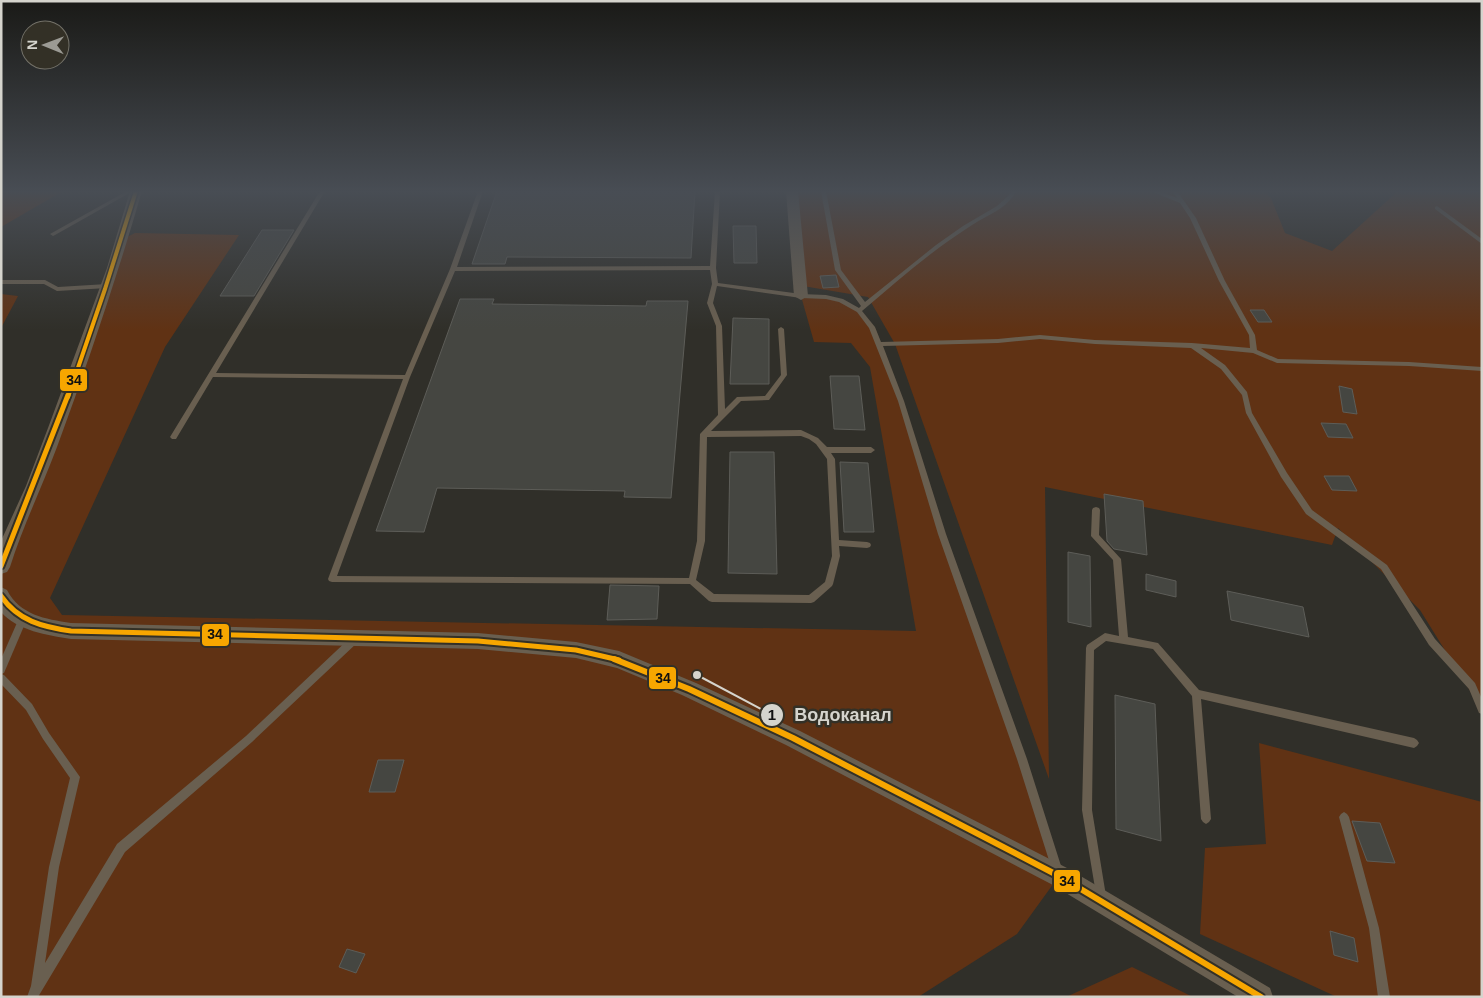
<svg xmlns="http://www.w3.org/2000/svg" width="1483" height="998" font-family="Helvetica,sans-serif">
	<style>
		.green { fill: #603214 }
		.building { fill: #454641; stroke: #5d5d58 }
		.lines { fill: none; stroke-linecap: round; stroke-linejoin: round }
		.service { fill: #695f50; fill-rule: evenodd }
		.minor { fill: #695f50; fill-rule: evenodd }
		.bus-1-far2-casing { stroke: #333026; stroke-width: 7 }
		.bus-1-far1-casing { stroke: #333026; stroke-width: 9 }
		.bus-1-casing { stroke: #333026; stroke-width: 10 }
		.bus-1-far2 { stroke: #f7a600; stroke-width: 4 }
		.bus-1-far1 { stroke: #f7a600; stroke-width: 5 }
		.bus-1 { stroke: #f7a600; stroke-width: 6 }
		.leader { fill: none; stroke: #d5d4cd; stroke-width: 2 }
		.callout-dot { fill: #d5d4cd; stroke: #333026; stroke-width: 2 }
		.mark-label { font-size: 15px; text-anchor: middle; font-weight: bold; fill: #111 }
		.callout-label { font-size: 18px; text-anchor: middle; font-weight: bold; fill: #d5d4cd; stroke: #333026; stroke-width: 5; stroke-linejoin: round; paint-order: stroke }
		.line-badge { stroke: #333026; stroke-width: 2 }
		.pale-badge-label { font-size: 14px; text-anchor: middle; font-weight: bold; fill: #111 }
	</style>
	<rect width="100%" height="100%" fill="#302f29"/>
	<!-- green -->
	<g class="green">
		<polygon points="1,191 63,191 1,227"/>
		<polygon points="792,191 1264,191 1271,198 1285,233 1332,251 1398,191 1482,191 1482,710 1420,610 1338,528 1332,545 1045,487 1049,779 895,344 868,297 797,285"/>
		<polygon points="135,233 239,235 165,347 50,598 62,615 916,631 870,367 851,343 814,342 801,296 841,300 859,311 880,344 1059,876 1017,934 918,997 1,997 1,545 14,528 121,240"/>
		<polygon points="1,294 18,296 1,328"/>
		<polygon points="1259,743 1482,802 1482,997 1337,997 1200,934 1205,848 1266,844"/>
		<polygon points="1132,967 1193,997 1066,997"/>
	</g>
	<!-- building -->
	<g class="building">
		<polygon points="497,191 695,191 691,258 507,257 505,264 472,264"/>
		<polygon points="733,226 756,226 757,263 734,263"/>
		<polygon points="262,230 294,230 254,296 220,296"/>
		<polygon points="836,275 839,287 823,288 820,276"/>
		<polygon points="460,299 494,299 492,304 646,306 647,301 688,301 671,498 624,497 625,491 437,488 424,532 376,531"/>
		<polygon points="1250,310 1264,310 1272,322 1258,322"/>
		<polygon points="733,318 769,319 769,384 730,384"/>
		<polygon points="830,376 859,376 865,430 834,429"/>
		<polygon points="1339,386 1352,389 1357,414 1343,412"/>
		<polygon points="1321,423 1346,424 1353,438 1328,437"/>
		<polygon points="730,452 774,452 777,574 728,573"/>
		<polygon points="840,462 868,463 874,532 844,532"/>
		<polygon points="1324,476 1349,476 1357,491 1332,490"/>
		<polygon points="1104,494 1143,501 1147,555 1114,549 1107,541"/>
		<polygon points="1068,552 1090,556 1091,627 1068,622"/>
		<polygon points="1146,574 1176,581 1176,597 1146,590"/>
		<polygon points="610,585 659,586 657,619 607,620"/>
		<polygon points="1227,591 1303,607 1309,637 1231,620"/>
		<polygon points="1115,695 1155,704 1161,841 1116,829"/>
		<polygon points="378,760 404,760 395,792 369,792"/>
		<polygon points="1352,821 1380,823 1395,863 1367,861"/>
		<polygon points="1330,931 1354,938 1358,962 1334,955"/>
		<polygon points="347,949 365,954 356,973 339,967"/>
	</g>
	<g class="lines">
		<!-- service -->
		<g class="service">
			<polygon points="127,191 133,191 55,235 53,236 50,234"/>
			<path d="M320,191H325L216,373L405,375L450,269L478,191H483L457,267L710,266L715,191H720L716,268L718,283L801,294L826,295L843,299L859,308L861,306L835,270L821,191H826L841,270L865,302L936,245L963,226L997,206L1008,196L1012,191H1016C1008,208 988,215 972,225C961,232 950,240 940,247C913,267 888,289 862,311L875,327L881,342L998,339L1040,335L1095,340L1192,343L1250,348L1249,335L1219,281L1190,218L1180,203L1153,192L1158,191L1177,198L1172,191H1177L1196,218L1225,281L1255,335L1257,350L1278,359L1409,362L1482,367V371L1409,366L1277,363L1253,353L1201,348L1225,365L1247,392L1252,413L1287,473L1312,510L1387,565L1435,639L1475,683L1482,699V714L1479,713L1469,689L1429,645L1381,569L1306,514L1281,477L1246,413L1242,395L1221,369L1191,348L1095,344L1040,339L998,343L883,346L904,401L946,534L1027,759L1062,869L1061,873L1057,874L1053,873L1017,759L938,534L898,401L869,328L857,312L839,302L826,299L801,298L717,286L713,303L722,326L725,409L737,397L765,396L781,375L778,329L781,327L784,329L787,375L769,400L741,401L711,431L801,430L818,438L827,447H871L875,450L871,453H831L835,459L839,540L867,542L870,543L871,545L870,547L867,548L839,546L840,556L833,584L832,586L814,602L811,603L712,602L709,601L690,584L332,582L329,581L328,579L403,379L213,377L176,439H172L170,437ZM710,270L712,284L707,303L716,326L718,415L700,434L697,541L689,578L337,576L410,377L455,271ZM801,436L809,439L816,444L827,459L832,556L825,582L809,595L714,594L696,580L705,541L707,437Z"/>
			<polygon points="1437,206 1482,239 1482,244 1435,209 1435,207"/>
			<polygon points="1,280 45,280 58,287 107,284 110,286 107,288 57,291 44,284 1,284"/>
			<polygon points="1096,507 1099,508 1100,510 1099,535 1121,559 1128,637 1158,643 1199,690 1414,738 1417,740 1419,743 1417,746 1414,748 1201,699 1211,819 1209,822 1206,824 1203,822 1201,819 1192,696 1153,649 1106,641 1094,650 1092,810 1106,896 1105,900 1101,901 1097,900 1082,810 1086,648 1087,645 1105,633 1119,636 1113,560 1091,536 1092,510 1093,508"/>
			<polygon points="23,615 26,616 27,619 4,673 1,674 1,659 20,616"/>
			<polygon points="355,635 358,636 359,639 358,642 252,742 125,852 38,997 27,997 31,986 49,867 70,778 43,739 26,710 1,684 1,674 4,675 32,704 49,733 80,777 59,867 45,963 117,844 246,736 352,636"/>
			<polygon points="1344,812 1347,814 1349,817 1379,928 1390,997 1378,997 1369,928 1339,817 1341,814"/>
		</g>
		<!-- minor -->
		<g class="minor">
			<path d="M130,191H142C117,277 88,363 57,447C42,487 23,526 10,567L7,572L1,574V541L26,486L48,428L107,268Z"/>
			<polygon points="786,191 798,191 808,296 801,300 794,296"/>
			<path d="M1,587L7,590C20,615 45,619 71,623L478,633L576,642L619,651L696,683L800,731L1067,868L1270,988L1273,997H1238L1051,884L786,745L682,695L617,668L576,658L478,649L71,639C47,635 18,631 1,612Z"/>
		</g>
		<defs>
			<polyline id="bus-1-far2" points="68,397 105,289 136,191"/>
			<g id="bus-1-far1">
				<polyline points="1,566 68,395"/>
				<path d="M1,596C18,621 43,627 71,631L478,641L576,650L619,660"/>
			</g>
			<polyline id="bus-1" points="614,659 689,689 793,738 1059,876 1261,997"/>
		</defs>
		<!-- bus-1-far2 casing -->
		<use href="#bus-1-far2" class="bus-1-far2-casing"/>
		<!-- bus-1-far1 casing -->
		<use href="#bus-1-far1" class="bus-1-far1-casing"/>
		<!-- bus-1 casing -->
		<use href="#bus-1" class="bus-1-casing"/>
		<!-- bus-1-far2 -->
		<use href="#bus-1-far2" class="bus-1-far2"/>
		<!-- bus-1-far1 -->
		<use href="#bus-1-far1" class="bus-1-far1"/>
		<!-- bus-1 -->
		<use href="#bus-1" class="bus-1"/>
	</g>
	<!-- sky -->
	<linearGradient id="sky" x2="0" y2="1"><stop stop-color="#1a1a17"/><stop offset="0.58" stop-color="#484d54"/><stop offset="1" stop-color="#484d54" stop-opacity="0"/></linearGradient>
	<rect width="1483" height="330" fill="url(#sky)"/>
	<!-- callouts -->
	<path class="leader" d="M697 675L772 715"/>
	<g class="callout-dot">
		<circle cx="697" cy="675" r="5"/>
		<circle cx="772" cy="715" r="12"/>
	</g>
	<g class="mark-label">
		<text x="772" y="720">1</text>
	</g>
	<g class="callout-label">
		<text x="843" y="721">Водоканал</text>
	</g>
	<g class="line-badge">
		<rect x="59" y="368" width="29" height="24" rx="5" fill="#f7a600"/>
		<rect x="201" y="623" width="29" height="24" rx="5" fill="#f7a600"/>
		<rect x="648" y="666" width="29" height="24" rx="5" fill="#f7a600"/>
		<rect x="1053" y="869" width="28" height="24" rx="5" fill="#f7a600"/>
	</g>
	<g class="pale-badge-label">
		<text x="74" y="385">34</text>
		<text x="215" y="639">34</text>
		<text x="663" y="683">34</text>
		<text x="1067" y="886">34</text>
	</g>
	<!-- border -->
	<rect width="1483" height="998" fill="none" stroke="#d5d4cd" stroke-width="5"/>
	<!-- north arrow -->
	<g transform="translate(45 45) rotate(271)"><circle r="24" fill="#333026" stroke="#747269"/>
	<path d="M0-4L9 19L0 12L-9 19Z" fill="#9b9a94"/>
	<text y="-8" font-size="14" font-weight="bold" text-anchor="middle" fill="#d5d4cd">N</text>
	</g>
</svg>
